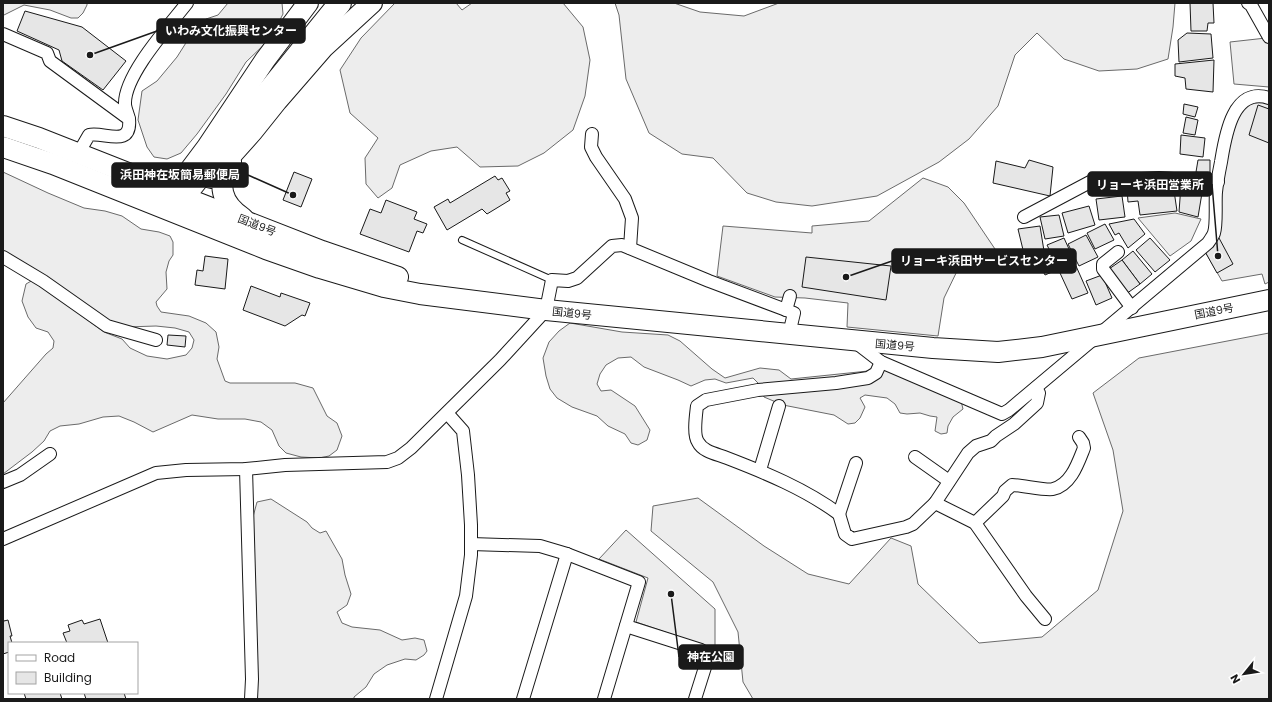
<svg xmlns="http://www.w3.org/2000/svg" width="1272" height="702" font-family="Poppins,'Noto Sans JP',sans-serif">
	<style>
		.built { fill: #ededed; stroke: #6a6a6a }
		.building { fill: #e6e6e6; stroke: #1a1a1a }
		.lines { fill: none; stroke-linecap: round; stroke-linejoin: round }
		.service-casing { stroke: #1a1a1a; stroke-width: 8 }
		.minor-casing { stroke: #1a1a1a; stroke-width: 14 }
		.trunk-casing { stroke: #1a1a1a; stroke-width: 22 }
		.motorway-casing { stroke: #1a1a1a; stroke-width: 24 }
		.service { stroke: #fff; stroke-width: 6 }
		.minor { stroke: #fff; stroke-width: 12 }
		.trunk { stroke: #fff; stroke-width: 20 }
		.motorway { stroke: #fff; stroke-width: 22 }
		.labels { text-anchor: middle; stroke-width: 3; stroke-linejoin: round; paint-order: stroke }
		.street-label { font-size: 11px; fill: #1a1a1a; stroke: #fff }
		.leader { fill: none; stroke: #1a1a1a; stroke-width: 1.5 }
		.callout-dot { fill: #1a1a1a; stroke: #fff; stroke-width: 1.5 }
		.callout { fill: #1a1a1a; stroke: #1a1a1a; stroke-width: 1.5 }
		.callout-label { font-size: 12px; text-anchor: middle; font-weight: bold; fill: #fff }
	</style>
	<rect width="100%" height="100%" fill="#fff"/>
	<!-- built -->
	<g class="built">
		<polygon points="3,3 87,3 87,5 83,13 78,18 71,18 50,10 24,5 4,15 3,15"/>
		<polygon points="228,3 282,3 283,14 270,39 246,62 226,94 197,134 181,153 167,159 154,157 147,147 138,120 142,91 157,81 177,57 196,27 206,19 218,15"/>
		<polygon points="395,3 456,3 462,10 472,3 563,3 583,27 590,60 585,96 573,130 544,153 518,166 480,167 457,147 431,151 400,165 392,188 378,198 366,184 365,158 378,138 350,113 340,70 361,38"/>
		<polygon points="615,3 674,3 700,12 744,16 779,3 1175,3 1173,27 1168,59 1137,69 1099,71 1064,59 1037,33 1015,55 998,106 969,139 939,162 877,196 812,206 776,202 747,193 713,158 682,154 649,133 626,79 619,15"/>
		<polygon points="1266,38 1269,45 1269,87 1234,84 1230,42"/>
		<polygon points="1269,99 1269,282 1265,284 1262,274 1222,281 1203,248 1216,234 1216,197 1241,104"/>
		<polygon points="3,172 48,193 84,208 105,211 122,216 141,229 159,232 170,236 173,242 173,255 169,261 166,272 167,289 156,302 157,306 161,312 189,316 206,323 216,332 219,347 217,359 225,381 230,383 295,383 313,388 327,416 337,423 342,436 337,450 329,456 319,458 301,457 286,453 279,446 272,430 261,422 245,419 218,419 192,415 153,432 134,422 119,416 103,417 79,424 60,426 50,431 44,441 32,452 3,474 3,403 46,354 53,348 54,341 48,332 36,328 28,317 22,301 26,284 33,280 104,332 122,339 130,348 147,356 167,359 186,355 192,348 194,340 189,332 175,328 156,326 126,327 108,320 33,268 3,251"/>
		<polygon points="923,178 948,187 964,203 995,249 1001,262 985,271 976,256 959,267 944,298 938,336 847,327 848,303 805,298 775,297 717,276 723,226 812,233 812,226 869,221"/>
		<polygon points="1175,213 1201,219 1191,241 1170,256 1138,218"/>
		<polygon points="570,323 622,332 668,335 680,341 712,369 725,378 760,368 779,370 791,379 868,371 883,366 961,401 963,409 953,417 948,426 947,433 941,434 935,431 937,417 930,416 920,413 907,414 900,413 895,404 887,398 865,395 860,398 865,407 860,418 855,423 848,424 834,415 783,405 764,397 759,384 753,378 726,383 715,379 705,380 691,386 678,380 644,367 631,357 618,358 606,365 600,374 597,384 601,391 611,390 635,406 650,430 647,440 638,445 631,443 625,434 608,426 597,416 572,407 557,398 550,389 546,376 543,358 549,342 559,331"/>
		<polygon points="1269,333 1269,699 753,699 743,682 738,632 713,582 651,531 653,506 698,498 764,546 808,574 849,584 891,538 911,546 918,584 979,643 1042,637 1098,590 1123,511 1113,450 1093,393 1139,358"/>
		<polygon points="271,499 307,522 312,528 320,533 326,531 342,559 345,575 351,594 347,605 337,612 342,623 352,627 380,630 402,640 415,638 424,640 427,651 424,655 416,660 405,659 387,665 374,674 366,687 354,697 354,699 256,699 253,517 257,502"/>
		<polygon points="626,530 715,609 715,649 636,622 648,578 599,559"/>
	</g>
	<!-- building -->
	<g class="building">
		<polygon points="1190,3 1213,3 1214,23 1208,23 1207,31 1191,31"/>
		<polygon points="25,11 82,27 126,61 103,90 62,61 59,50 17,31"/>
		<polygon points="1187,33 1211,34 1213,58 1179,62 1178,40"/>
		<polygon points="1214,60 1213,92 1186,89 1185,78 1175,76 1175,64"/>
		<polygon points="1184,104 1198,107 1195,117 1183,114"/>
		<polygon points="1258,105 1269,109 1269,143 1249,135"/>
		<polygon points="1186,117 1198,120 1195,135 1183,133"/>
		<polygon points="1181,135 1205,138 1203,157 1180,154"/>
		<polygon points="1029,160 1053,167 1050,196 993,183 996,161 1025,168"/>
		<polygon points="1198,160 1210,160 1210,175 1196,172"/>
		<polygon points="294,172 312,179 301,207 283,200"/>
		<polygon points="495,176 498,180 502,178 510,191 506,193 510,200 487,214 482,209 447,230 434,207 448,199 450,203"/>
		<polygon points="1173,184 1177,211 1140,215 1138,201 1128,202 1127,188"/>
		<polygon points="1181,185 1203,187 1198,217 1179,212"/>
		<polygon points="1122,196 1125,217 1099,220 1096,199"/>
		<polygon points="386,200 417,212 414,219 427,224 423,233 417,231 409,252 360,234 370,209 381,213"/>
		<polygon points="1089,206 1095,225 1068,233 1062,213"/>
		<polygon points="1059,215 1064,236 1045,239 1040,217"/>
		<polygon points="1134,219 1145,234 1128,248 1119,233 1115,235 1109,224"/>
		<polygon points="1105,224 1114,240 1095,249 1087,233"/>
		<polygon points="1040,226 1044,251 1024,254 1018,229"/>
		<polygon points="1086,235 1098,257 1079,266 1068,244"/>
		<polygon points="1064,238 1074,260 1059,269 1047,245"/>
		<polygon points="1150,238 1170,260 1155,272 1136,250"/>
		<polygon points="1219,238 1233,264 1217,273 1203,248"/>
		<polygon points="1133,251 1152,274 1140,284 1122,260"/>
		<polygon points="1051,252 1059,269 1045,275 1037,259"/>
		<polygon points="205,256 228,259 225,289 195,285 197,270 203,271"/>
		<polygon points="806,257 891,266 886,300 802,287"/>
		<polygon points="1122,260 1140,284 1126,294 1109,269"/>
		<polygon points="1076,266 1088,293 1072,299 1060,273"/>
		<polygon points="1102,275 1112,298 1096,305 1086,281"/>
		<polygon points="251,286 280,297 281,293 310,303 305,316 302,315 285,326 243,310"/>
		<polygon points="168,335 186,336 185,347 167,345"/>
		<polygon points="3,619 4,621 8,620 12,636 10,636 12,643 9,643 9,652 3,654"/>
		<polygon points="100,619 108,643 67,643 63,633 70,631 68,625 82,620 84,624"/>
		<polygon points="24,693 60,693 62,699 26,699"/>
		<polygon points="84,693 124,693 126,699 86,699"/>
	</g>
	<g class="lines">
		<defs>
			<polyline id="service" points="462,240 552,280"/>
			<g id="minor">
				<polyline points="1248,3 1251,5 1269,37"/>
				<path d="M3,34L47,53L50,61L129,119C132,149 103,131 89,135L78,154"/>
				<path d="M129,119C128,114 125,108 125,104C124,75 169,26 187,3"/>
				<polyline points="592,134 591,147 596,157 625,199 632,218 630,248"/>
				<polyline points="1024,217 1090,182 1159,178 1218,182"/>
				<polyline points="1118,252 1103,264 1103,269 1132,308"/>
				<polyline points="3,257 43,281 107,326 156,340"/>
				<polyline points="786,310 790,296"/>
				<path d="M855,342L881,362L1002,414L1009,410L1208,243C1210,240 1213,236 1214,233C1217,224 1215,203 1216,192C1217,182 1219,172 1221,162C1225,138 1232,86 1269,98"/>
				<polyline points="915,457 949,481"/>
				<path d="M856,463L839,514C805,489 766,473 727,458C717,454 703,452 698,442C693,435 696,415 697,406L706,400L758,390L836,383L868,378L876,373L881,362"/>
				<polyline points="246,469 252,679 251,699"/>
				<polyline points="760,470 779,406"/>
				<polyline points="3,482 20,475 50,454"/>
				<polyline points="935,503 975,523 1026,596 1045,619"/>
				<polyline points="839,514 845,534 852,539 906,527 913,524 935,503 968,453 976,446 991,441 996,436 1014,424 1037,403 1039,393 1036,388"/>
				<path d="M975,523L1003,496L1005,491L1012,485C1021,485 1048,491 1053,489C1071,485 1078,463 1084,448L1083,443L1079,437"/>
				<polyline points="3,539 156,473 186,470 246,469 285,465 387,462 398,458 411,448 500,360 546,310 552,280 568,281 577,278 612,246 622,245 709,281 794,313 789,334"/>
				<polyline points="471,544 540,546 567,554 639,582 604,699"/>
				<polyline points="626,626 701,650 707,661 695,699"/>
				<polyline points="436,699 466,596 471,555 471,525 468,475 463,431 447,413"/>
				<polyline points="523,699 567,554"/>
			</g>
			<g id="trunk">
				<polyline points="3,126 39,138 138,177 183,197 322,251 398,277"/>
				<polyline points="3,147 53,164 266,249 320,268 384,287 420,294 546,310 933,348 998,352 1042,347 1269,300"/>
				<path d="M231,162C216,184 221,203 243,218"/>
				<polyline points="211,178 253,131 277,101 323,48 372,3"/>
				<polyline points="184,199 183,186 189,171 207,147 265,60 308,3"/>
			</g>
			<polyline id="motorway" points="183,197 340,3"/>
		</defs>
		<!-- service casing -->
		<use href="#service" class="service-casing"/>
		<!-- minor casing -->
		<use href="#minor" class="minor-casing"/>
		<!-- trunk casing -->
		<use href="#trunk" class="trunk-casing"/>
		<!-- motorway casing -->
		<use href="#motorway" class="motorway-casing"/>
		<!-- service -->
		<use href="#service" class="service"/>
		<!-- minor -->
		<use href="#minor" class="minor"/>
		<!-- trunk -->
		<use href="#trunk" class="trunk"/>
		<!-- motorway -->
		<use href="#motorway" class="motorway"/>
	</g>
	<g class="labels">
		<!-- street labels -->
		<g class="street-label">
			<text transform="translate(257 225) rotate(21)" y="4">国道9号</text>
			<text transform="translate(1214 311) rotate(-11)" y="4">国道9号</text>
			<text transform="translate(572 313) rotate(6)" y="4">国道9号</text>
			<text transform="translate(895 345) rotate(5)" y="4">国道9号</text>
		</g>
	</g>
	<!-- callouts -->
	<path class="leader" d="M90 55L157 31M293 195L248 175M1218 256L1212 184M846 277L892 261M671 594L679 657"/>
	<g class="callout-dot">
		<circle cx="90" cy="55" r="4"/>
		<circle cx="293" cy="195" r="4"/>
		<circle cx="1218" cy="256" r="4"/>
		<circle cx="846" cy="277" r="4"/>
		<circle cx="671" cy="594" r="4"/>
	</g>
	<g class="callout">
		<rect x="157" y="19" width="148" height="24" rx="4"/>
		<rect x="112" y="163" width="136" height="24" rx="4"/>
		<rect x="1088" y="172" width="124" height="24" rx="4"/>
		<rect x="892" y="249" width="184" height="24" rx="4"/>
		<rect x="679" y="645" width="64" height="24" rx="4"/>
	</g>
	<g class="callout-label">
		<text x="231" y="35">いわみ文化振興センター</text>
		<text x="180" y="179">浜田神在坂簡易郵便局</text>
		<text x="1150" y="189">リョーキ浜田営業所</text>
		<text x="984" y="265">リョーキ浜田サービスセンター</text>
		<text x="711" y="661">神在公園</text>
	</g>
	<!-- border -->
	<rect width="1272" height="702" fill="none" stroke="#1a1a1a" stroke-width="8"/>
	<!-- legend -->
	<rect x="8" y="642" width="130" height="52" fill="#ffffff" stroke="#a3a3a3"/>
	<rect x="16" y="655" width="20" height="6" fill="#ffffff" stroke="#a3a3a3"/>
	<text x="44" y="662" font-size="12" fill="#1a1a1a">Road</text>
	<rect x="16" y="672" width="20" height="12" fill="#e6e6e6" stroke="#a3a3a3"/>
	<text x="44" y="682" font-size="12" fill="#1a1a1a">Building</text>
	<!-- north arrow -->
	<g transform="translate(1244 674) rotate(240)" stroke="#ffffff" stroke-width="3" paint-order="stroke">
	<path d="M0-3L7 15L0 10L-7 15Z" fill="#1a1a1a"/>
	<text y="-6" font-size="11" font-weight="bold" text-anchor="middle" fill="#1a1a1a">N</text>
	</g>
</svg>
